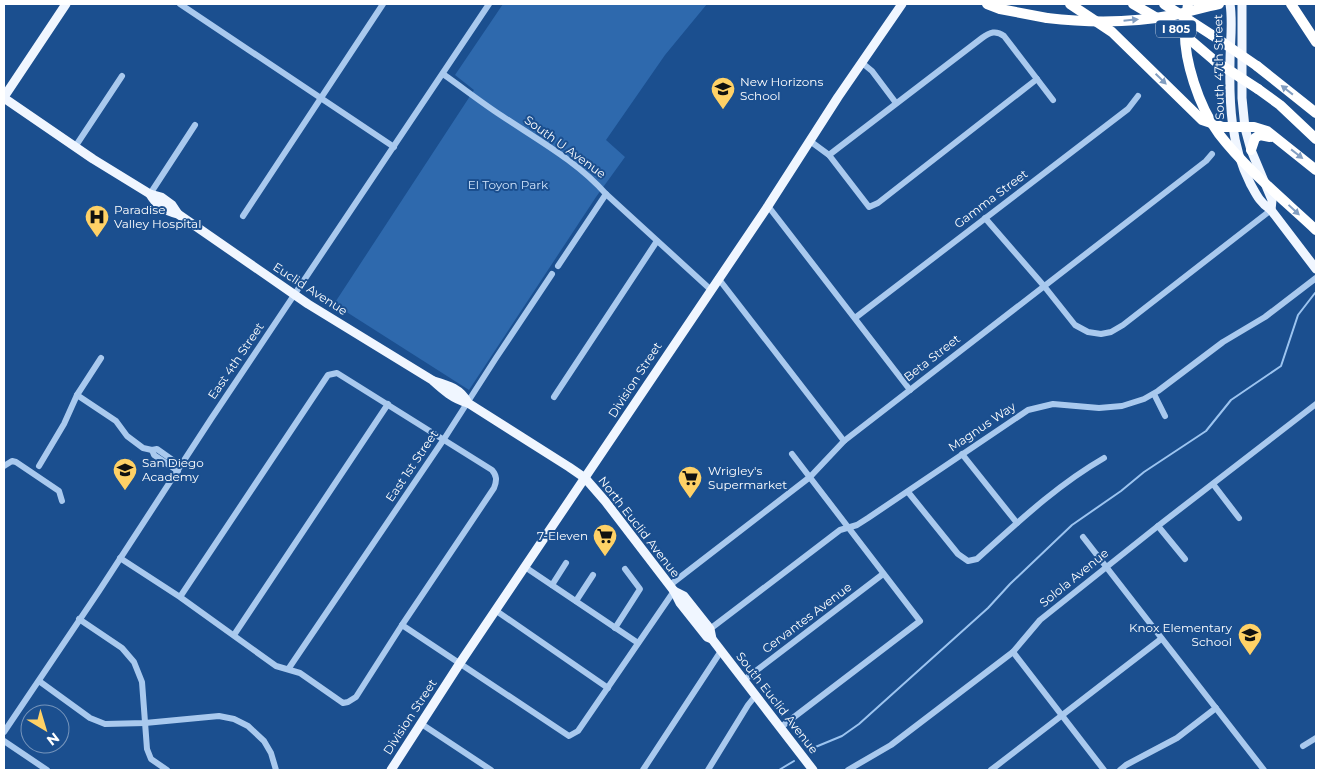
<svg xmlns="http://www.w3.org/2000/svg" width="1320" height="774" font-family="Montserrat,sans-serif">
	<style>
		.park { fill: #2e69ad }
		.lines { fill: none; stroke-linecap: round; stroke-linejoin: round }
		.stream { stroke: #9cc4f0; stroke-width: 2 }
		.minor { stroke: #a9c9ee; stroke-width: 6 }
		.major { stroke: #f0f6ff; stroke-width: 9 }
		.highway { stroke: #fff; stroke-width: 10 }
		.highway-bridge { stroke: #fff; stroke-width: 10 }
		.oneway { fill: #829ec1 }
		.labels { text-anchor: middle; stroke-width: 4; stroke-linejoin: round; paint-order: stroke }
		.shield { fill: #1b4f8f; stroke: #bbcadd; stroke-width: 1 }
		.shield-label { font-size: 11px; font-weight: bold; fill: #fff }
		.street-label { font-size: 12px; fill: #fff; stroke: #1b4f8f }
		.poi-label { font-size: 12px; fill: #fff; stroke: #1b4f8f; text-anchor: start }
		.park-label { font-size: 12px; fill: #cfe3fa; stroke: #1b4f8f }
	</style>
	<rect width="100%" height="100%" fill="#1b4f8f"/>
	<!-- park -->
	<polygon class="park" points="503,4 707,4 665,55 606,140 625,157 596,197 469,390 334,304 474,90 455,75"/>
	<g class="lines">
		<!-- stream -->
		<g class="stream">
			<polyline points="813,748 842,736 859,724 988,608 1010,584 1072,525 1121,491 1144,472 1206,431 1231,400 1281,366 1298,315 1315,293"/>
			<polyline points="779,770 794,761"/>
		</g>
		<!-- minor -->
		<g class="minor">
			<polyline points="180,4 394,147"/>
			<polyline points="861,62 872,71 896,103"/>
			<path d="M443,74C463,88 482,103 502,116C538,140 578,162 606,194L710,289"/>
			<polyline points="810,141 829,155 869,207 878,203 1037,79"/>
			<polyline points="75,147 122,76"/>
			<path d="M829,155L982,38C990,32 996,30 1004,36L1053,100"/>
			<polyline points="150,194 195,125"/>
			<polyline points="768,206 910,390"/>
			<polyline points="243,216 383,4"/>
			<polyline points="985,218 1044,286 1075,325 1088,332 1101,334 1111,332 1123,325 1271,210"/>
			<polyline points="558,266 606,194"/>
			<polyline points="718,278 844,441"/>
			<polyline points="855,318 1128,109 1138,96"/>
			<polyline points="1154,394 1165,416"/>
			<polyline points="77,395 116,421 127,436 143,448 152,450 157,449 181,466"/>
			<polyline points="554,397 657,241"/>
			<polyline points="152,450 154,455 178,471"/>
			<polyline points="962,454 1017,523"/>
			<polyline points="4,466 12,461 16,462 59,491 62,501"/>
			<polyline points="39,466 64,424 77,395 101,358"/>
			<polyline points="1213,484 1239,518"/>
			<path d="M908,492L958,554L968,561L977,559C1017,523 1057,485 1104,458"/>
			<polyline points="1158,526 1185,559"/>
			<polyline points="1083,537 1264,770"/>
			<path d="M120,558L180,597L276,666L300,673L343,703L348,702L356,697L402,625L494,488C497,480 497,476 492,470L337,373L328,375L180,597"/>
			<polyline points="525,567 638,643"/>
			<polyline points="552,585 566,563"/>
			<polyline points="670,585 810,477 844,441 1206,161 1212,154"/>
			<polyline points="576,601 593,575"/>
			<polyline points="495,610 608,688"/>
			<polyline points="79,619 122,648 134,662 142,682 147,749 151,759 167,770"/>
			<polyline points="402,625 569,736 578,731 674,591"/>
			<polyline points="615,628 640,589 625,569"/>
			<polyline points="710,629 840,530 857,525 868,518 1028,410 1053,404 1099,408 1122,406 1144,399 1158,391 1223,342 1265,317 1316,278"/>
			<polyline points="234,635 388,404"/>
			<polyline points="1013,652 1104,770"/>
			<polyline points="289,668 444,439 496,358 552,274"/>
			<polyline points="744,680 883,574"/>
			<polyline points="39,681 90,718 105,724 145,723 219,716 234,719 248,726 264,741 271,753 276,770"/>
			<polyline points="420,723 491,770"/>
			<polyline points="781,727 920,621 792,454"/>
			<polyline points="4,732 99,591 211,419 489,4"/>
			<polyline points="4,741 47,770"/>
			<polyline points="1303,746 1316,738"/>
			<polyline points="643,770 721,651"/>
			<polyline points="708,770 748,705 756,695"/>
			<polyline points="848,770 891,745 1013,652 1040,620 1158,526 1316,404"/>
			<polyline points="991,770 1161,639"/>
			<polyline points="1120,770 1126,765 1177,738 1216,708"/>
		</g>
		<!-- major -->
		<g class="major">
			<path d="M1230,4C1233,23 1230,42 1230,62C1229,103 1231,146 1250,183C1256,194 1260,203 1271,210L1316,269"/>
			<polyline points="1242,4 1242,98 1245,128 1251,150 1272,200 1271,210"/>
			<polyline points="4,97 66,4"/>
			<polyline points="4,98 93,159 150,194 161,197 172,205 178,214"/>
			<path d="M150,194C156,205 165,211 178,214L308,304L432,380C443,390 453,399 468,403L569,467L585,478L605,501L674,591L680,603L707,637L712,639"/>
			<path d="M434,381C448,385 461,389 468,403"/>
			<polyline points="674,591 684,596 707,625 710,629 712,639 813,770"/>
			<polyline points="391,770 460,663 768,206 838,97 902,4"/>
		</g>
		<!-- highway -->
		<g class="highway">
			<polyline points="987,4 1000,9 1047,18"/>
			<polyline points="1070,4 1112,32 1202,120 1223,127 1254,127 1267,131 1316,170"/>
			<polyline points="1133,4 1181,32 1215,61"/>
			<polyline points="1164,4 1212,35"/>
			<polyline points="1291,4 1316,42"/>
			<polyline points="1257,66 1316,113"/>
			<polyline points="1258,89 1280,105 1316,139"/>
			<polyline points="1251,150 1255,138 1260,135 1270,137"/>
		</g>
		<!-- highway-bridge -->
		<g class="highway-bridge">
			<path d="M1188,4C1187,11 1186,19 1185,26C1183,59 1199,107 1219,134C1246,169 1284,200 1316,230"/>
			<path d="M1047,18C1089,23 1132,23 1174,15C1189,12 1204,7 1219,4"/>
			<polyline points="1212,35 1257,66"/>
			<polyline points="1215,61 1258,89"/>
		</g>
	</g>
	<!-- one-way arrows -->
	<defs><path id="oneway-solid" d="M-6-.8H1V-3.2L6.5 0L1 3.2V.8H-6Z" transform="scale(1.25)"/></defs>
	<g class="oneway">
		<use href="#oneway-solid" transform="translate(1131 20) rotate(-6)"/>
		<use href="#oneway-solid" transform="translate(1161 79) rotate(44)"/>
		<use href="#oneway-solid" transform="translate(1287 90) rotate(-142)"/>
		<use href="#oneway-solid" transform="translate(1297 154) rotate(38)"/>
		<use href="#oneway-solid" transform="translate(1294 210) rotate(43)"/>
	</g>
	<!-- icons -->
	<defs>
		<symbol id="school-pin" viewBox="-11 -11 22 30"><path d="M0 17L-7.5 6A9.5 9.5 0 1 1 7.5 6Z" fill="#ffd166" stroke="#1b4f8f"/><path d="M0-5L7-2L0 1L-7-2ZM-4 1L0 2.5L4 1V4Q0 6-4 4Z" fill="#111"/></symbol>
		<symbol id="hospital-pin" viewBox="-11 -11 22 30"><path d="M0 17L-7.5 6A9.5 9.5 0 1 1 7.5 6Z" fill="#ffd166" stroke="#1b4f8f"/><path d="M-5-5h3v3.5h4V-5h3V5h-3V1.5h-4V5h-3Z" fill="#111"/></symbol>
		<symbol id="supermarket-pin" viewBox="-11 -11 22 30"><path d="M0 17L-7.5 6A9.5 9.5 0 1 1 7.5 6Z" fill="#ffd166" stroke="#1b4f8f"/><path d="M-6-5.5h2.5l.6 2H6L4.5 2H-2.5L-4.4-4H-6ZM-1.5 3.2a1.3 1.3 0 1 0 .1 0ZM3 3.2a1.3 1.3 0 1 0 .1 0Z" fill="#111"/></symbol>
	</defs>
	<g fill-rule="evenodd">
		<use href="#school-pin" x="709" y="75" width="28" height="38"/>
		<use href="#hospital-pin" x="83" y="203" width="28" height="38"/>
		<use href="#school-pin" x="111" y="456" width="28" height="38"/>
		<use href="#supermarket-pin" x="676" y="464" width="28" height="38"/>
		<use href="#supermarket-pin" x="591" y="522" width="28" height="38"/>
		<use href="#school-pin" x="1236" y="621" width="28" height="38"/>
	</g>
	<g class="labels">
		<!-- shield labels -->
		<rect class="shield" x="1156" y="20.5" width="40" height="17" rx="4"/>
		<g class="shield-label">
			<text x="1176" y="33">I 805</text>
		</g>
		<!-- street labels -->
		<g class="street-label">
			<text transform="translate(1219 67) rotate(-91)" y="4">South 47th Street</text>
			<text transform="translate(565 147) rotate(36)" y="4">South U Avenue</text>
			<text transform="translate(991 199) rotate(-37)" y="4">Gamma Street</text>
			<text transform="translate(310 289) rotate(33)" y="4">Euclid Avenue</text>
			<text transform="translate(932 358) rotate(-38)" y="4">Beta Street</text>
			<text transform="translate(236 361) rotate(-56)" y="4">East 4th Street</text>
			<text transform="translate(635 380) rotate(-57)" y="4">Division Street</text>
			<text transform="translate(982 427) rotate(-34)" y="4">Magnus Way</text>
			<text transform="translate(412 466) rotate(-56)" y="4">East 1st Street</text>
			<text transform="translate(639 527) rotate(52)" y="4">North Euclid Avenue</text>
			<text transform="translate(1074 578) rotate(-39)" y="4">Solola Avenue</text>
			<text transform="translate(807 618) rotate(-37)" y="4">Cervantes Avenue</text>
			<text transform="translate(777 703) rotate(52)" y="4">South Euclid Avenue</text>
			<text transform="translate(410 717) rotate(-57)" y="4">Division Street</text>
		</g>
		<!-- poi labels -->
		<g class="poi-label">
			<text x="740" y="86">New Horizons<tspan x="740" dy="14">School</tspan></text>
			<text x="114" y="214">Paradise<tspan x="114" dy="14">Valley Hospital</tspan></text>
			<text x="142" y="467">San Diego<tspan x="142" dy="14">Academy</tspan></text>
			<text x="708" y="475">Wrigley's<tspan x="708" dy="14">Supermarket</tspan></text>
			<text x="588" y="540" text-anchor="end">7-Eleven</text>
			<text x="1232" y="632" text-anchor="end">Knox Elementary<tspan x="1232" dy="14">School</tspan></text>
		</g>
		<!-- park labels -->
		<g class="park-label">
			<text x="508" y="189">El Toyon Park</text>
		</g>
	</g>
	<!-- border -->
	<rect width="1320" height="774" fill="none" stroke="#ffffff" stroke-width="10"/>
	<!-- north arrow -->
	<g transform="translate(45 729) rotate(142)"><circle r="24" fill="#1b4f8f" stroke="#7695bc"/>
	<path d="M0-4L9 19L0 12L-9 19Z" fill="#ffd166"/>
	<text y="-8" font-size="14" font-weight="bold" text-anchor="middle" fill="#ffffff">N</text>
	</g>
</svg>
